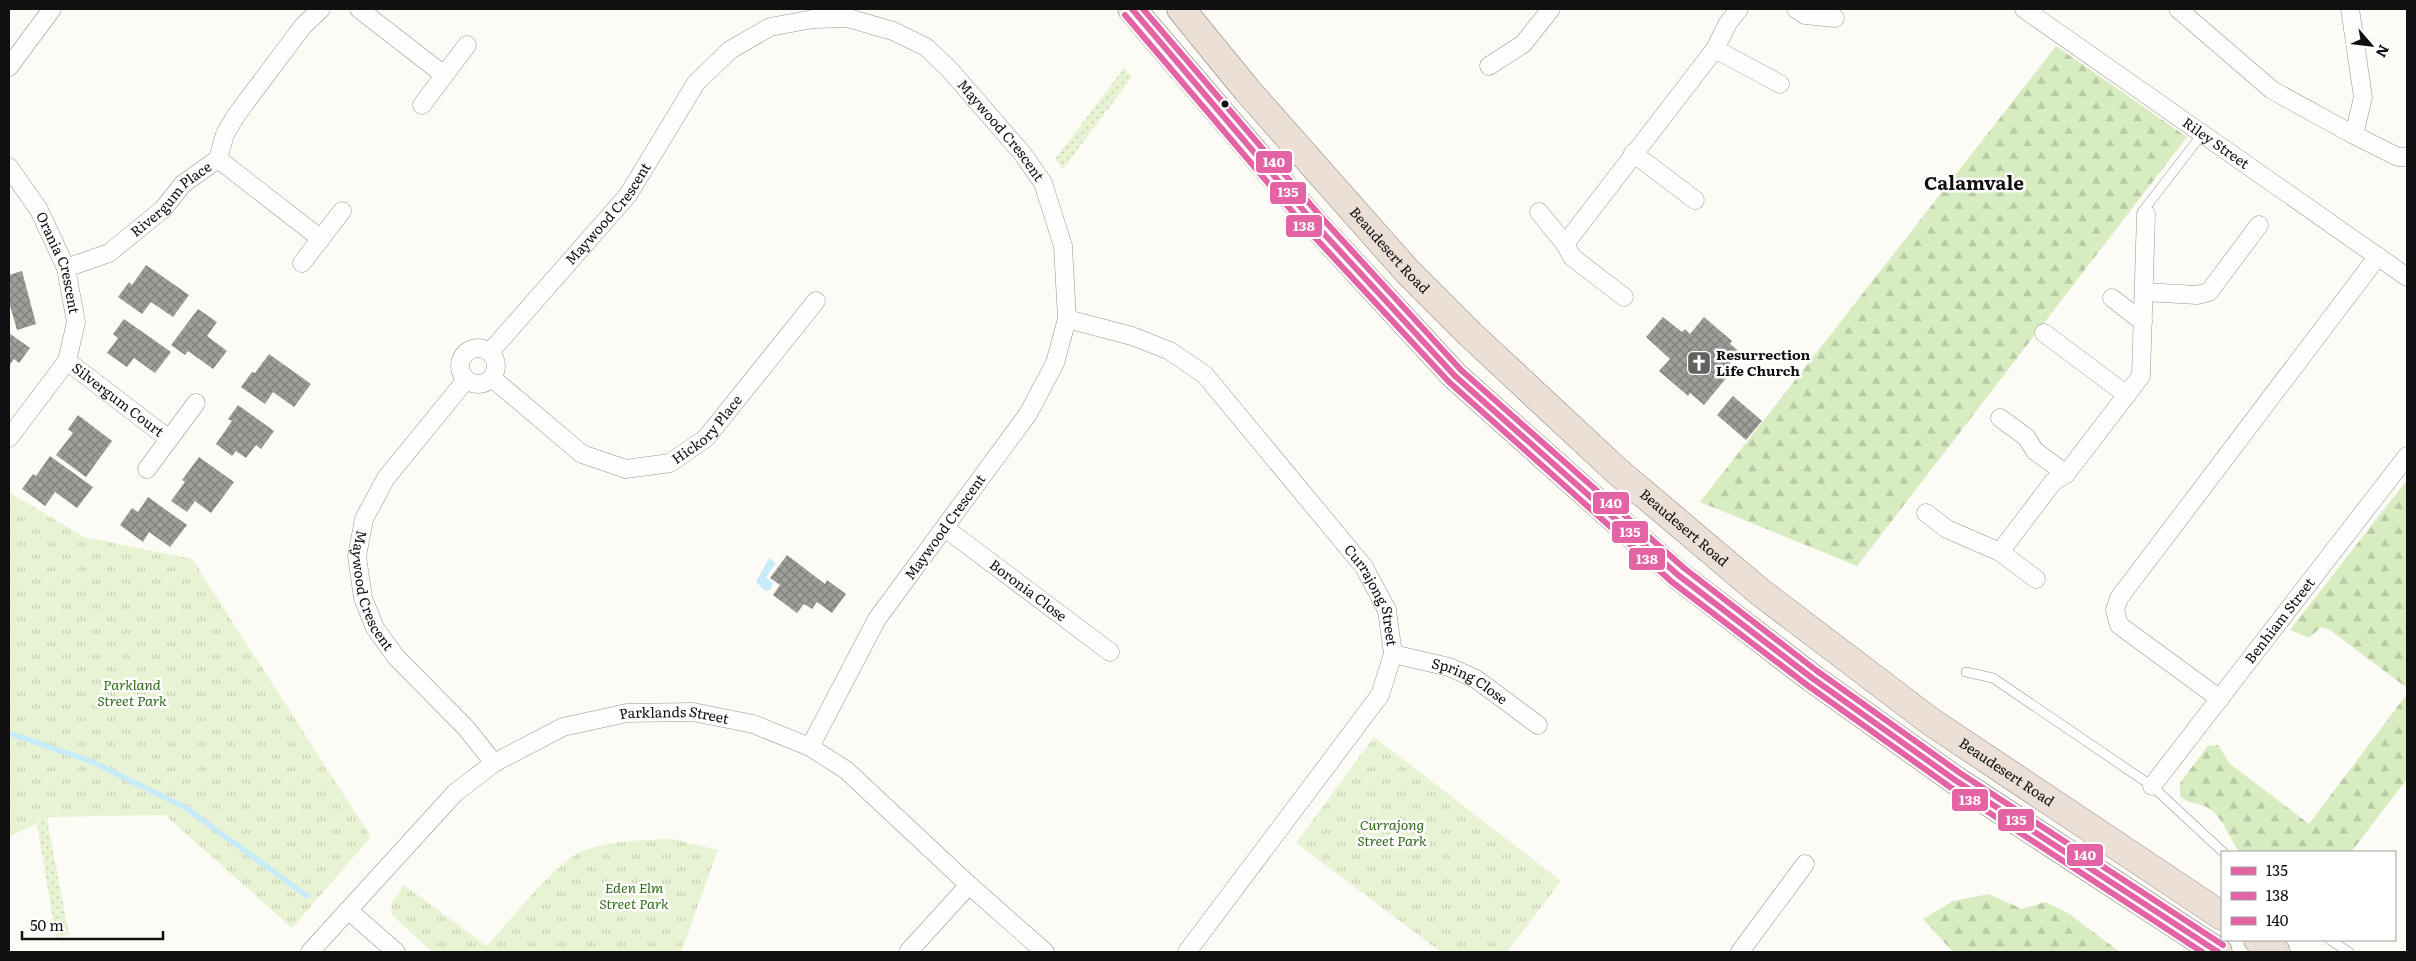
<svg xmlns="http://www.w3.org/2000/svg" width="2416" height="961" font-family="Literata,serif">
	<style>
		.grass { fill: url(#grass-dots) }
		.forest { fill: url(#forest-firs) }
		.park { fill: url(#park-tufts) }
		.water { fill: #c8ebf9 }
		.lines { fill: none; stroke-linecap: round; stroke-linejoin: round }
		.stream { stroke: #c8ebf9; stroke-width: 5.5 }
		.building { fill: url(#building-cross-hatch) }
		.lane-casing { stroke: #969693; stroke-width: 10 }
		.street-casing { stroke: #969693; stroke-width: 19 }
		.highway-casing { stroke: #848380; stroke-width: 29 }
		.lane { stroke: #fffefe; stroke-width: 9 }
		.street { stroke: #fffefe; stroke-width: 18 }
		.highway { stroke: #ebdfd6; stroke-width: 28 }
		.bus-1-casing { stroke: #fff; stroke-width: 10 }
		.bus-2-casing { stroke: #fff; stroke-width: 10 }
		.bus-3-casing { stroke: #fff; stroke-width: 10 }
		.bus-1 { stroke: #e463a4; stroke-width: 6 }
		.bus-2 { stroke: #e463a4; stroke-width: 6 }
		.bus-3 { stroke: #e463a4; stroke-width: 6 }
		.bus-dot { fill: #101010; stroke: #fff; stroke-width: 2 }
		.labels { text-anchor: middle; stroke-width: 5; stroke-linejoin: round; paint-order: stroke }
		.street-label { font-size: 14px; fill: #101010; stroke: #fff }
		.poi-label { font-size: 14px; font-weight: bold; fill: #101010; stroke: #fff; text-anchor: start }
		.park-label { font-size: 14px; font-style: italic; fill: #306d1a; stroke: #fff }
		.district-label { font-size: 19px; font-weight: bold; fill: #101010; stroke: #fff }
		.line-badge { stroke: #fff; stroke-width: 2 }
		.badge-label { font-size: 14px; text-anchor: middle; font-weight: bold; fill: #fff }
	</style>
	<defs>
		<pattern id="grass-dots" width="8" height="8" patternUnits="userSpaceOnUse" patternTransform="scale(1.25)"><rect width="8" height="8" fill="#e8f3d3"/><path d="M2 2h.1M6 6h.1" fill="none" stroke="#c6cfb4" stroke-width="1.8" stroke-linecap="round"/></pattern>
		<pattern id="forest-firs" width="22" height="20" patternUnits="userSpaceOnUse" patternTransform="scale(1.25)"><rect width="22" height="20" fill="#d8ecc1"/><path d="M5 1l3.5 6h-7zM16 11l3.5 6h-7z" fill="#b8c9a5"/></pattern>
		<pattern id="park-tufts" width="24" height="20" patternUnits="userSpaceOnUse" patternTransform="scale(1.25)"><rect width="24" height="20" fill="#e8f3d3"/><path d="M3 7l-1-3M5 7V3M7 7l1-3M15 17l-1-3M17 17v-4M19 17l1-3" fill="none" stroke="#c6cfb4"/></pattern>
		<pattern id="building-cross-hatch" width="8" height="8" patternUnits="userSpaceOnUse" patternTransform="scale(1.25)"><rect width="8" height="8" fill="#a09e9a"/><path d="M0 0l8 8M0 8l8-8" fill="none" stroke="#817f7c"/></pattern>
	</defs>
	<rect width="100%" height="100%" fill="#fcfbf5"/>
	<!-- grass -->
	<g class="grass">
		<polygon points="1124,68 1132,77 1063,169 1055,159"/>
		<polygon points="47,819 69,935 56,937 37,824"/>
	</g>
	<!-- forest -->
	<g class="forest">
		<polygon points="2056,46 2187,137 1857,566 1700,502"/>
		<polygon points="2407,480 2407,688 2330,630 2321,627 2309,638 2290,630"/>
		<path d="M2407,694V779L2351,852H2239C2230,839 2221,812 2204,806C2193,801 2192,806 2180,796V783L2208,746L2218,745L2230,764L2309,824Z"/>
		<polygon points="1989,894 2022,909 2045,902 2068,913 2120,952 1953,952 1923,919 1953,901"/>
	</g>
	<!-- park -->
	<g class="park">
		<polygon points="10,493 84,537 192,559 371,837 292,928 165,815 50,817 9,837"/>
		<polygon points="1374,737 1561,881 1507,952 1441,952 1296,843"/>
		<path d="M673,839L718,850L681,952H432L392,915L391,904L404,885L487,946C509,922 558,859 585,850C614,840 643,840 673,839Z"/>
	</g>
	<!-- water -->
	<polygon class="water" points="769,558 776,563 766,577 773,584 770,590 765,591 756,582"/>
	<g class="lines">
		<!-- stream -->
		<polyline class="stream" points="9,733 93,762 186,808 307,896"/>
	</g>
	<!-- building -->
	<g class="building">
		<polygon points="146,265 189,295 173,317 151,302 142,314 118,297 129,282 132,285"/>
		<polygon points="22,271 36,324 17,330 9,302 9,275"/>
		<polygon points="198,309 217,322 207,336 227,351 213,369 188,351 185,355 171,345"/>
		<polygon points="1663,317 1682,332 1685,329 1690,334 1704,317 1732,341 1730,344 1740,352 1728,366 1733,370 1704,405 1690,393 1688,396 1659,371 1670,359 1646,337"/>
		<polygon points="124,319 171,352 155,373 134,358 127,367 107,353 118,338 113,334"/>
		<polygon points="9,333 30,348 19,363 14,359 9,366"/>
		<polygon points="269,354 311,384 294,407 273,392 265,404 241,387 252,372 255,373"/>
		<polygon points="1733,396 1762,421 1746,440 1717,415"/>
		<polygon points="238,405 274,431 261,449 256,445 246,458 236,451 232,456 216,444 232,421 228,419"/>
		<polygon points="78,415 112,441 86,477 56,455 73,433 68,429"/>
		<polygon points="50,456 93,487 77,508 55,492 45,506 22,489 33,474 36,476"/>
		<polygon points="199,457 234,482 211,513 195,501 187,512 171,501 185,482 182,480"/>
		<polygon points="148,497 187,525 170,547 149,532 143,542 120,525 132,508 138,512"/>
		<polygon points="787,555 825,584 827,580 846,594 832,613 817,602 812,609 804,604 797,613 773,595 780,585 770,578"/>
	</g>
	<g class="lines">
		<defs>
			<g id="lane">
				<polyline points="2146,214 2146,207 2203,133"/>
				<polyline points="1966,672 1993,678 2152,786 2223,852"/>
				<polyline points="2330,940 2349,952"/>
			</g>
			<g id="street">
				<polyline points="359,9 444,75"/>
				<polyline points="1796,9 1805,15 1835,18"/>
				<path id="s1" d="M2024,9L2407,277"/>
				<polyline points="2178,9 2272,90 2354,135 2398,157 2407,157"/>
				<polyline points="2350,9 2363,97 2354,135"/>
				<polyline points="1715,49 1780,84"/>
				<polyline points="1489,66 1523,44 1551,9"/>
				<polyline points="9,67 52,9"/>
				<polyline points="422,105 467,45"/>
				<polyline points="1633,153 1695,200"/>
				<polyline points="218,159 321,239"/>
				<path id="s2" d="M9,167L39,210L66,268L76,322L67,361L9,438"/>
				<polyline points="1539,212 1565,244 1572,257 1624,297"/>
				<polyline points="1565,244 1715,49 1728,23 1739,9"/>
				<polyline points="302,263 342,211"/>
				<path id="s3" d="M66,268L109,253L163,209L183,184L218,159L225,134L237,114L303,26L321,9"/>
				<polyline points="2144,292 2197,295 2209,292 2259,225"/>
				<polyline points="2112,298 2143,322"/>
				<path id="s4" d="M1067,319L1132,336L1170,351L1205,375L1364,567L1387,610L1393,654L1380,695L1187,952"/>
				<polyline points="2044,333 2127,395"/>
				<circle cx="478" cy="366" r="18"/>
				<path id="s5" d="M490,352L628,195L696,83L730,50L770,27L813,19L848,18L893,31L926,47L950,70L1022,153L1043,183L1063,246L1067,319L1055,363L1028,414L877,619L810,747"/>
				<path id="s6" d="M67,361L169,439"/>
				<path id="s7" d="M492,378L582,454L626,469L670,463L706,438L816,301"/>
				<path id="s8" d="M466,380L386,478L364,519L357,556L363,598L375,628L396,657L466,728L494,763"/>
				<polyline points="2000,418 2026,437 2035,451 2066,474"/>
				<polyline points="147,469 196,403"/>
				<polyline points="1926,513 1947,529 2000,552 2053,482 2066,474 2141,376 2146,214"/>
				<path id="s9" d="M945,528L1110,652"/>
				<polyline points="2000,552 2036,579"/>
				<path id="s10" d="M1393,654L1449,667L1476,679L1538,725"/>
				<polyline points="2220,699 2119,625 2115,610 2119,598 2378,256"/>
				<path id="s11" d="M2152,786L2407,456"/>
				<polyline points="348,910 396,952"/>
				<path id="s12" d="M310,952L455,793L494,763L563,727L627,713L693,712L753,724L810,747L846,770L969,885L1045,952"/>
				<polyline points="908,952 969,885"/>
				<polyline points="1740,952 1805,864"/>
			</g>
			<g id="highway">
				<polyline points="1132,9 1315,224 1455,376 1678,575 1812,678 1955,780 2218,952"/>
				<path id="s13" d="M1181,9L1247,90L1407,271L1470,334L1617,471L1760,592L1930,721L2222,916"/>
				<polyline points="2258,940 2276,952"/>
			</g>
		</defs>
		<!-- lane casing -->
		<use href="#lane" class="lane-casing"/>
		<!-- street casing -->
		<use href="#street" class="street-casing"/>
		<!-- highway casing -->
		<use href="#highway" class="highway-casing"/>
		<!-- lane -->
		<use href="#lane" class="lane"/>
		<!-- street -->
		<use href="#street" class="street"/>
		<!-- highway -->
		<use href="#highway" class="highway"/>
		<defs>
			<polyline id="bus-1" points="1132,9 1315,224 1455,376 1678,575 1812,678 1955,780 2218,952"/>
			<polyline id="bus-2" points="1125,15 1308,230 1449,382 1672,582 1807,685 1950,787 2202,952"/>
			<polyline id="bus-3" points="1143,9 1322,218 1461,370 1684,568 1817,671 1960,773 2223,945"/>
		</defs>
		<!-- bus-1 casing -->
		<use href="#bus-1" class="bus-1-casing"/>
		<!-- bus-2 casing -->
		<use href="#bus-2" class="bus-2-casing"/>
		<!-- bus-3 casing -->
		<use href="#bus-3" class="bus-3-casing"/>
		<!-- bus-1 -->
		<use href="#bus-1" class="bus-1"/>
		<!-- bus-2 -->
		<use href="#bus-2" class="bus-2"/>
		<!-- bus-3 -->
		<use href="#bus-3" class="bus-3"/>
	</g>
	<!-- icons -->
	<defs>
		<symbol id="church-square" viewBox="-11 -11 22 22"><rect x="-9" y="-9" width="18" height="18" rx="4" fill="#636260" stroke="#fff"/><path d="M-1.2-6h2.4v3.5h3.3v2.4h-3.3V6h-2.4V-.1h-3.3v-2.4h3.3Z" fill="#fff"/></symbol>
	</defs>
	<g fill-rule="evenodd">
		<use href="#church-square" x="1685" y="349" width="28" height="28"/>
	</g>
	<!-- markers -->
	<circle class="bus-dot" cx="1225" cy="104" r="4.5"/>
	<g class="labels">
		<!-- street labels -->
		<g class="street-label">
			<text dy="5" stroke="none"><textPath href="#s5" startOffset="708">Maywood Crescent</textPath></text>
			<text dy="5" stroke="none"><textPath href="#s1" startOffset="234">Riley Street</textPath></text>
			<text dy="5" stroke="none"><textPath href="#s3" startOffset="128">Rivergum Place</textPath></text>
			<text dy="5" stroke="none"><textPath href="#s5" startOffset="182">Maywood Crescent</textPath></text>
			<text dy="5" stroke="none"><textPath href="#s13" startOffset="319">Beaudesert Road</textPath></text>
			<text dy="5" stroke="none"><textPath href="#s2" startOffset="109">Orania Crescent</textPath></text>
			<text dy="5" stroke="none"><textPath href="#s6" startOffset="64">Silvergum Court</textPath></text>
			<text dy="5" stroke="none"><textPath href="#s7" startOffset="259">Hickory Place</textPath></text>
			<text transform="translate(945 527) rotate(-54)" y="5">Maywood Crescent</text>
			<text dy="5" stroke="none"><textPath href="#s13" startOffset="724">Beaudesert Road</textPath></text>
			<text dy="5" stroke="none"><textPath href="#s8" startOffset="248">Maywood Crescent</textPath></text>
			<text dy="5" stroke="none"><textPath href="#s9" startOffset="104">Boronia Close</textPath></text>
			<text dy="5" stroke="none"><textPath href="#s4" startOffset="429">Currajong Street</textPath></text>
			<text dy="5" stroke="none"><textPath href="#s11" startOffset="209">Benhiam Street</textPath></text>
			<text dy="5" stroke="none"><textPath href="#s10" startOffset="82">Spring Close</textPath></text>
			<text dy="5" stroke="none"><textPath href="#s12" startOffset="455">Parklands Street</textPath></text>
			<text dy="5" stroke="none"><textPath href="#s13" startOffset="1129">Beaudesert Road</textPath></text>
		</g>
		<!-- poi labels -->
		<g class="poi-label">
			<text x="1716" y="360">Resurrection<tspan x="1716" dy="16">Life Church</tspan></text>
		</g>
		<!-- park labels -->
		<g class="park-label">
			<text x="132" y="690">Parkland<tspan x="132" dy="16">Street Park</tspan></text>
			<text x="1392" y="830">Currajong<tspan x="1392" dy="16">Street Park</tspan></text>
			<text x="634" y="893">Eden Elm<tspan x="634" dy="16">Street Park</tspan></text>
		</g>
		<!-- district labels -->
		<g class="district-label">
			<text x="1974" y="190">Calamvale</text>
		</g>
	</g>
	<g class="line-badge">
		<rect x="1255" y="150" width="38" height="24" rx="5" fill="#e463a4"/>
		<rect x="1269" y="181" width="38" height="24" rx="5" fill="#e463a4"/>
		<rect x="1285" y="214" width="38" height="24" rx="5" fill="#e463a4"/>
		<rect x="1592" y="491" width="38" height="24" rx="5" fill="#e463a4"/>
		<rect x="1611" y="520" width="38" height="24" rx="5" fill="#e463a4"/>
		<rect x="1628" y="547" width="38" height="24" rx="5" fill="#e463a4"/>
		<rect x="1951" y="788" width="38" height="24" rx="5" fill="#e463a4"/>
		<rect x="1997" y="808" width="38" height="24" rx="5" fill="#e463a4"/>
		<rect x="2066" y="843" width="38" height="24" rx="5" fill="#e463a4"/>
	</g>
	<g class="badge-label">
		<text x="1274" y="167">140</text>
		<text x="1288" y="197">135</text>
		<text x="1304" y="231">138</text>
		<text x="1611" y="508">140</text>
		<text x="1630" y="537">135</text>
		<text x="1647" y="564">138</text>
		<text x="1970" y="805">138</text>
		<text x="2016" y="825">135</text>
		<text x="2085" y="860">140</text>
	</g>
	<!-- border -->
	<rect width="2416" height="961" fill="none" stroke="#101010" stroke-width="20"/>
	<!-- legend -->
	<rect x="2221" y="851" width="175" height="90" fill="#ffffff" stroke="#9f9f9f"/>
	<rect x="2231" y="867" width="25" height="8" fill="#e463a4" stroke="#9f9f9f"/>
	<text x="2266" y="876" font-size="15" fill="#101010">135</text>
	<rect x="2231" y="892" width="25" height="8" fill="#e463a4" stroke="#9f9f9f"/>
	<text x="2266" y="901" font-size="15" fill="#101010">138</text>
	<rect x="2231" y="917" width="25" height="8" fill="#e463a4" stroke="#9f9f9f"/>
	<text x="2266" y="926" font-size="15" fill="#101010">140</text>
	<!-- north arrow -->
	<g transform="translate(2371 45) rotate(118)" stroke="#ffffff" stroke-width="4" paint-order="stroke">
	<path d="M0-4L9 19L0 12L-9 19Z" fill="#101010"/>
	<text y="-8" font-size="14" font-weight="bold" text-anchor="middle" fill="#101010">N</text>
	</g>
	<!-- scale -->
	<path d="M22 931v8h141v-8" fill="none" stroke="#101010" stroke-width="2.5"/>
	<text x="30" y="931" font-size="15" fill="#101010" stroke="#ffffff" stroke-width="4" paint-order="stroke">50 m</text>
</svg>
